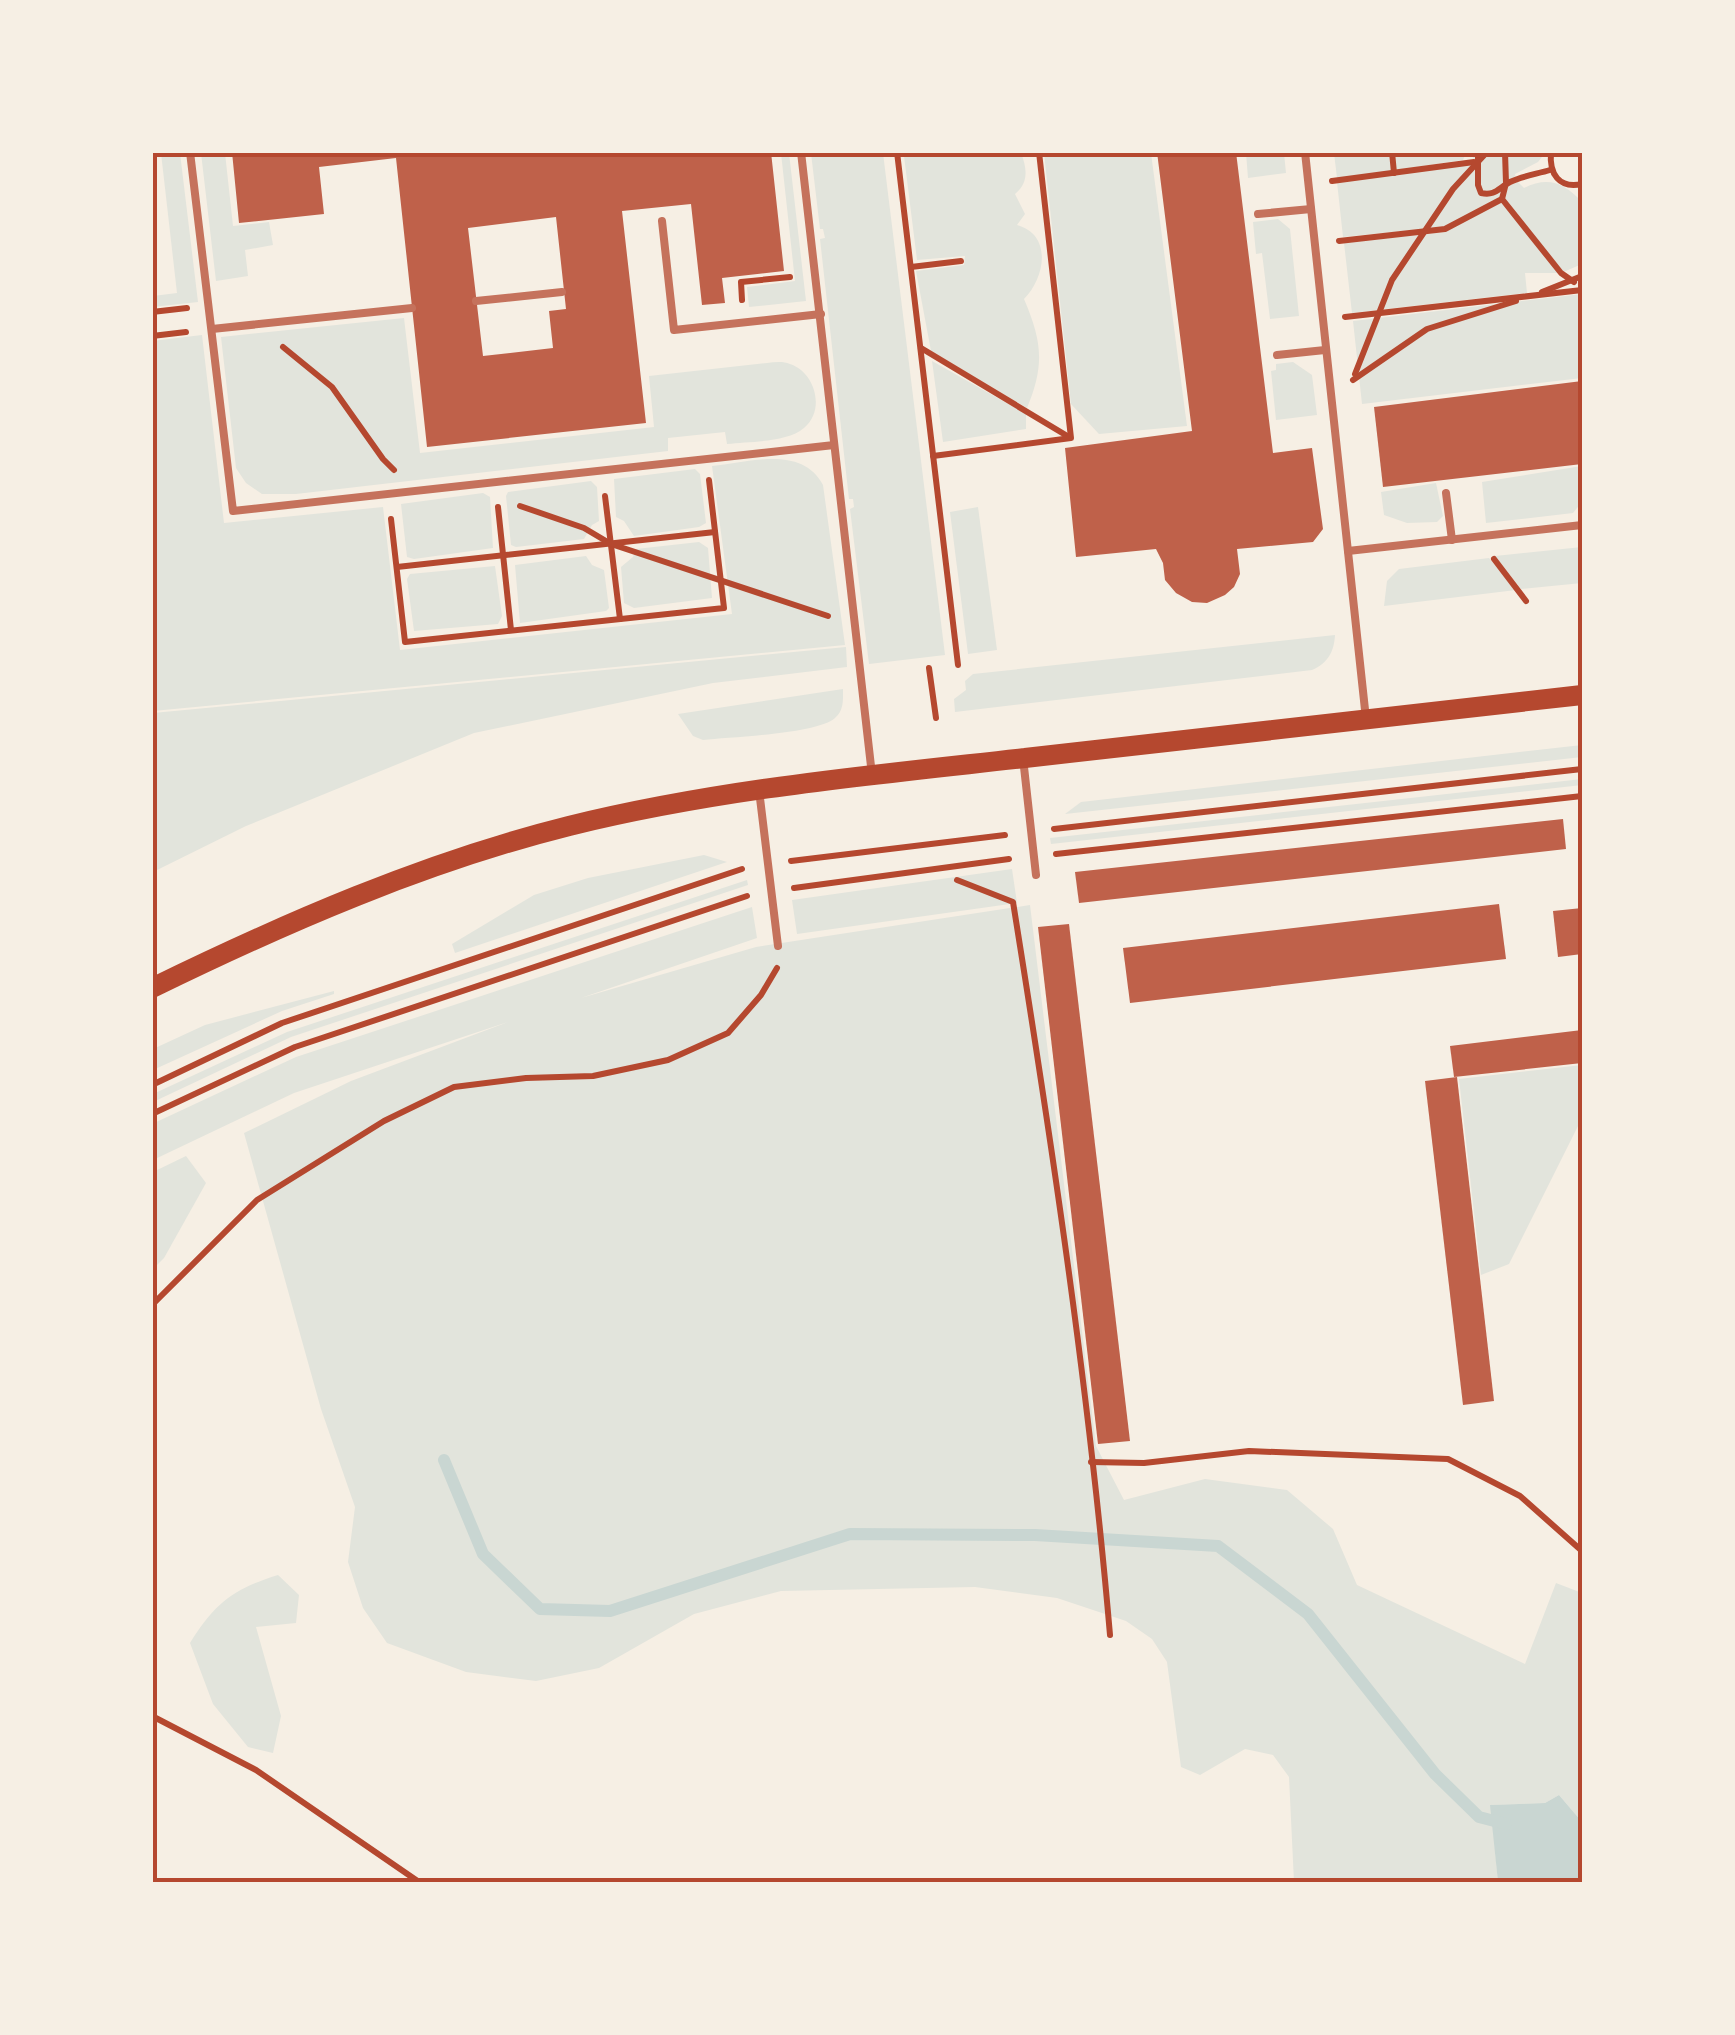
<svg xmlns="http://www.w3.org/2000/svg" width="1735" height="2035" font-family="Montserrat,sans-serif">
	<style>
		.green { fill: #e2e4dc }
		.water { fill: #c9d6d2 }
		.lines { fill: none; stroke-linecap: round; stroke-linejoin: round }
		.stream { stroke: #c9d6d2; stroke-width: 12 }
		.building { fill: #bf614a; fill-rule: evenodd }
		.path { stroke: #b5482f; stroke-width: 6 }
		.service { stroke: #c5725c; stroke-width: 8 }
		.secondary { stroke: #b5482f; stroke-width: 20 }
		.neatline { fill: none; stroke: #b5482f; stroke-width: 4 }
	</style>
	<rect width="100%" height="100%" fill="#f6efe4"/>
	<!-- green -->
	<g class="green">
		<polygon points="161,153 180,153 198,302 153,307 153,296 177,293"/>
		<polygon points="201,153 225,153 233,226 269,222 273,245 245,250 248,276 216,281"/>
		<polygon points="781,153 789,153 806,301 749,307 747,287 795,281"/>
		<polygon points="811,153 883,153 945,655 869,664 850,509 854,507 853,499 849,499 820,239 825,238 823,229 820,229"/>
		<path d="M908,153H1021C1027,168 1029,183 1015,194L1025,214L1017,225C1053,235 1045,278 1024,299C1042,341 1045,365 1027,408L931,351L916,271L964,265L965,256L917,260L904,156Z"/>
		<polygon points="1044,153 1151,153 1187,426 1099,434 1071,404"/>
		<polygon points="1246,153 1284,153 1286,173 1248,178"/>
		<polygon points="1334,153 1389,153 1391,171 1337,178"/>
		<polygon points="1394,153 1466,153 1463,160 1396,170"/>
		<path d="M1470,153H1545L1538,162L1515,174L1516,180L1524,188C1548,176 1564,183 1581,201L1582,264L1561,273H1525L1527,293L1352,313L1344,243L1444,232V227L1343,237L1337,182L1476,162Z"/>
		<polygon points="1278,219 1290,229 1299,316 1270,319 1262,253 1256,254 1253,222"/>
		<polygon points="1582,294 1582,378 1362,404 1353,321"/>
		<path d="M404,318L420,453L654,427L649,376L767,363C775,362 783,361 790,364C815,372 826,410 804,428C786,443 750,441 727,444L725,432L668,438V451L296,494H262L246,483L236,468L221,337Z"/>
		<path d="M202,335L224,523L383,507L400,650L732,614L712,466C750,462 802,445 823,485L845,645L153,711L152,341Z"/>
		<polygon points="932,361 1026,414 1026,429 943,442"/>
		<polygon points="1293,362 1312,375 1317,415 1276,420 1271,371 1276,370 1276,364"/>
		<polygon points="1582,466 1582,502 1573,513 1486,523 1482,482"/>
		<polygon points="695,469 700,474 706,523 699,527 634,536 624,521 616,517 614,479"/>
		<polygon points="591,481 597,487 599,521 592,525 584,539 516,547 511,545 506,496 508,492"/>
		<polygon points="1436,483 1443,516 1437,522 1407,523 1384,515 1381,492"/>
		<polygon points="483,493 490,497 493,548 414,559 407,557 401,504"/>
		<polygon points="978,507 997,650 968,654 950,512"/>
		<polygon points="699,542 708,548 712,598 634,608 624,603 621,567 633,557 636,549"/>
		<polygon points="1582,547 1582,583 1521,589 1495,556"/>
		<polygon points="586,556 592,565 604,570 609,608 606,611 520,623 515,565"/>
		<polygon points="1489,558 1516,590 1384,606 1387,581 1399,569"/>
		<polygon points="495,566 502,616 498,624 414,631 407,579 410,574"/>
		<path d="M1335,635C1334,652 1328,663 1312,670L955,712L954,699L966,690L965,681L973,674Z"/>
		<polygon points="846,647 847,667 713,683 474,733 246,826 153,872 153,713"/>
		<path d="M843,689C843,700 844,710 835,718C817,734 731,737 703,740L693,736L678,714Z"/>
		<polygon points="1582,745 1582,757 1065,814 1081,802"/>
		<polygon points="1582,779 1582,785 1051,844 1050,838"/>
		<polygon points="704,855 727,862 455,953 452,944 534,895 588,878"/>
		<polygon points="1012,869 1017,903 797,934 792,900"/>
		<polygon points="747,880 748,885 291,1037 153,1102 153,1094 287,1032"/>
		<polygon points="1030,905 1096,1446 1124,1500 1205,1479 1287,1490 1333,1529 1357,1585 1525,1664 1556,1583 1582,1593 1582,1822 1559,1795 1545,1803 1491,1805 1498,1882 1294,1882 1289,1777 1273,1755 1245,1749 1200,1775 1181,1767 1167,1662 1152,1639 1126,1621 1057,1598 975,1587 781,1591 694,1614 599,1668 536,1681 466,1672 387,1643 363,1608 348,1562 355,1507 321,1409 244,1133 351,1081 508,1022 294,1093 153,1160 152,1124 296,1057 752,907 757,938 581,998 756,947"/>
		<polygon points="334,991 334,994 282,1011 153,1070 153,1049 205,1025"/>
		<polygon points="1582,1065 1582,1118 1509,1264 1481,1275 1459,1079"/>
		<polygon points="186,1156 206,1183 164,1258 153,1269 153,1172"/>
		<path d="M278,1575L299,1595L296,1623L256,1627L281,1716L273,1753L248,1747L213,1704L190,1643C215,1603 233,1589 278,1575Z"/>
	</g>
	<!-- water -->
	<polygon class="water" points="1559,1795 1582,1822 1582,1882 1498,1882 1490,1805 1545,1803"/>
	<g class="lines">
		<!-- stream -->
		<polyline class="stream" points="444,1460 483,1554 540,1609 610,1611 850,1534 1035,1535 1218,1546 1308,1614 1435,1774 1479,1817 1506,1824"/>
	</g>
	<!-- building -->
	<g class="building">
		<path d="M232,152H771L784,271L722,278L725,303L702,305L691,204L622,211L646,423L427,447L396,158L319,167L324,214L239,223ZM556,217L566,309L549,311L553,348L483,356L468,228Z"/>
		<polygon points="1157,152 1236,152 1273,453 1312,448 1323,529 1313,542 1237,549 1240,574 1234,587 1225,595 1207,603 1192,602 1176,593 1165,580 1163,563 1156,549 1076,557 1065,448 1192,431"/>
		<polygon points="1582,381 1582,464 1383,487 1374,407"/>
		<polygon points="1563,819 1566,849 1079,903 1075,872"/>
		<polygon points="1499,904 1506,959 1130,1003 1123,948"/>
		<polygon points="1582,908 1582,954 1558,957 1553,911"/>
		<polygon points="1069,924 1130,1441 1098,1444 1038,927"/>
		<polygon points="1582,1030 1582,1063 1454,1077 1450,1046"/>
		<polygon points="1457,1077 1494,1401 1463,1405 1425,1081"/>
	</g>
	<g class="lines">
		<!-- path -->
		<g class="path">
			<polyline points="897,152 958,665"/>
			<polyline points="1392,152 1394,173"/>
			<path d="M1478,152V185L1481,193C1496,196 1498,188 1510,182C1522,176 1537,174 1550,170"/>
			<polyline points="1505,152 1506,183 1502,199 1561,273 1574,282"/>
			<path d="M1551,152C1549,174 1559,189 1582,184"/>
			<polyline points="1332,181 1474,162"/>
			<polyline points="1339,241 1445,229 1502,199"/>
			<polyline points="911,267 961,261"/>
			<polyline points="1542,292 1582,276"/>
			<polyline points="742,300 741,282 790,277"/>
			<polyline points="152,312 187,308"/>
			<polyline points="1345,317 1582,290"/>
			<polyline points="152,336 186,332"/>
			<polyline points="283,347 332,387 383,459 394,470"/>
			<polyline points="921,348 1069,437"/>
			<polyline points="1355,374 1392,280 1453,189 1487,152"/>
			<polyline points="1353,380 1427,329 1516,301"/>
			<polyline points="933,456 1071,438 1039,152"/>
			<polyline points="605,496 620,619"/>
			<polyline points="520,506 584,528 611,544 828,616"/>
			<polyline points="498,507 511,630"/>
			<polyline points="391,519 405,642 724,608 709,480"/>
			<polyline points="1494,559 1526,601"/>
			<polyline points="397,567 715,532"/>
			<polyline points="929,668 936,718"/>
			<polyline points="1054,829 1582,769"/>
			<polyline points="1056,854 1582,796"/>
			<polyline points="791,861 1005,835"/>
			<path d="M957,880L1013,902C1052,1145 1089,1390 1110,1635"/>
			<polyline points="794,888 1009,859"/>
			<polyline points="152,1085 282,1023 742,869"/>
			<polyline points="152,1114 295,1047 747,896"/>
			<polyline points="152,1305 257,1200 384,1121 454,1087 526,1078 593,1076 668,1060 728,1033 761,995 777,968"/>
			<polyline points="1091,1462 1144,1463 1249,1451 1448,1459 1520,1496 1582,1551"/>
			<polyline points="152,1716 256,1770 419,1882"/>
		</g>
		<!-- service -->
		<g class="service">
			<polyline points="190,152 233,511 834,445"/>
			<polyline points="801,152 872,775"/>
			<polyline points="1305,152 1366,719"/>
			<polyline points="1258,214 1311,209"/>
			<polyline points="662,221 674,330 821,314"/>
			<polyline points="476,301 562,292"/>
			<polyline points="212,329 412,308"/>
			<polyline points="1277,355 1325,350"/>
			<polyline points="1446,493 1452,540"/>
			<polyline points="1348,551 1582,525"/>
			<polyline points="1023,758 1036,875"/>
			<polyline points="759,790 778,946"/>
		</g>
		<!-- secondary -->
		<path class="secondary" d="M152,988C285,923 425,862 569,826C718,789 873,775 1025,758C1211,737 1397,716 1582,695"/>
	</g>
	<!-- border -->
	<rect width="1735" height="2035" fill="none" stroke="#f6efe4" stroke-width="310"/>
	<rect x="155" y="155" width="1425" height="1725" class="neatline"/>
</svg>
